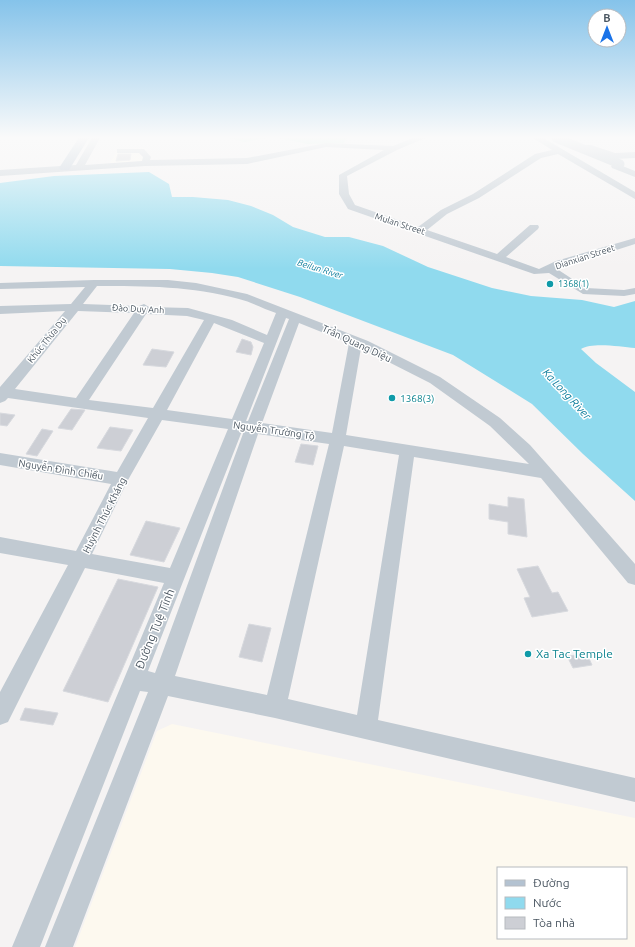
<svg xmlns="http://www.w3.org/2000/svg" width="635" height="947" font-family="Ubuntu,sans-serif">
	<style>
		.commercial { fill: #fdf9ef; fill-rule: evenodd }
		.green { fill: #c3f1d5 }
		.water { fill: #90daee }
		.building { fill: #cdcfd5; stroke: #d7d9de }
		.lines { fill: none; stroke-linecap: round; stroke-linejoin: round }
		.minor { fill: #c1cad2; fill-rule: evenodd }
		.major { fill: #b3c2d1; fill-rule: evenodd }
		.minor-bridge { stroke: #c1cad2; stroke-width: 9 }
		.culture-dot { fill: #0f9aa8; stroke: #fff; stroke-width: 1.5 }
		.labels { text-anchor: middle; stroke-width: 3; stroke-linejoin: round; paint-order: stroke }
		.far-street-label { font-size: 9px; fill: #4a5661; stroke: #fff }
		.far-water-label { font-size: 9px; font-style: italic; fill: #0c7c9b; stroke: #fff }
		.far-culture-label { font-size: 9px; fill: #0d838f; stroke: #fff; text-anchor: start }
		.street-label { font-size: 10px; fill: #4a5661; stroke: #fff }
		.culture-label { font-size: 10px; fill: #0d838f; stroke: #fff; text-anchor: start }
		.water-label { font-size: 11px; font-style: italic; fill: #0c7c9b; stroke: #fff }
		.near-street-label { font-size: 12px; fill: #4a5661; stroke: #fff }
		.near-culture-label { font-size: 12px; fill: #0d838f; stroke: #fff; text-anchor: start }
	</style>
	<rect width="100%" height="100%" fill="#f5f3f3"/>
	<!-- commercial -->
	<g class="commercial">
		<polygon points="145,148 148,156 147,161 110,163 118,149"/>
		<path d="M172,724L635,818V947H75L157,731ZM498,868H626V938H498Z"/>
	</g>
	<!-- green -->
	<polygon class="green" points="221,136 348,136 344,143 308,144 273,137 244,142"/>
	<!-- water -->
	<path class="water" d="M149,172L169,184L172,197H193L228,200L251,206L273,215L293,227L325,237H349L383,246L428,267L492,288L531,296L582,300L614,307L635,301V348C620,347 593,342 581,349L596,363L635,392V501L583,454L532,404L453,355L300,297L238,277L212,273L170,269L0,266V183L54,176Z"/>
	<!-- building -->
	<g class="building">
		<polygon points="118,154 131,154 130,160 116,161"/>
		<polygon points="242,339 251,342 253,347 251,355 236,352"/>
		<polygon points="152,349 174,352 166,367 143,365"/>
		<polygon points="71,409 85,410 72,430 58,428"/>
		<polygon points="0,413 15,415 7,426 0,425"/>
		<polygon points="110,427 133,430 121,451 97,448"/>
		<polygon points="42,429 53,431 37,456 26,454"/>
		<polygon points="301,444 318,446 313,465 295,462"/>
		<polygon points="508,497 524,499 527,537 508,534 508,522 489,519 489,504 508,507"/>
		<polygon points="146,521 180,528 164,562 130,555"/>
		<polygon points="538,566 552,593 558,592 568,611 532,617 524,598 530,597 517,569"/>
		<polygon points="118,579 158,587 108,702 63,691"/>
		<polygon points="249,624 271,628 262,662 239,657"/>
		<polygon points="587,654 592,665 573,668 567,656"/>
		<polygon points="25,708 58,713 53,725 20,720"/>
	</g>
	<g class="lines">
		<!-- minor -->
		<g class="minor">
			<polygon points="93,136 101,136 85,165 142,161 143,157 139,153 117,153 117,149 144,149 151,157 150,160 247,158 326,143 393,146 418,136 430,136 397,150 347,176 349,194 355,205 418,227 441,210 473,194 535,154 552,150 530,136 540,136 635,192 635,199 558,154 541,158 479,198 447,214 427,230 497,254 530,225 538,225 539,227 538,229 506,257 539,269 556,261 635,238 635,244 557,269 586,288 624,290 635,288 635,294 624,296 583,294 549,273 534,274 348,209 339,194 339,175 384,150 326,147 247,164 145,166 0,176 0,170 76,165"/>
			<polygon points="585,145 591,145 615,153 635,152 635,158 614,159 585,149"/>
			<polygon points="615,163 635,171 635,177 612,168 611,166"/>
			<path d="M94,280H168L196,283L247,294L368,341L440,377L500,418L530,445L635,564V585L628,583L541,478L414,457L378,720L635,778V802L275,718L168,696L73,947H45L148,692L140,691L40,947H12L164,583L85,568L8,722L0,725V692L68,565L0,553V537L76,551L111,484L0,465V453L117,472L148,418L8,398L5,401L0,403V387L65,311L0,314V306L71,304L85,287L0,289V283ZM97,286C145,286 192,286 239,299C251,302 264,309 276,313L267,335L232,320L188,308L149,307L144,304L139,306L83,304ZM78,311L134,313L76,398L15,389ZM146,314L187,316L204,320L153,408L89,400ZM286,318L289,319L248,421H246ZM214,323L264,343L232,419L167,410ZM299,323L349,343L332,433L262,423ZM361,348L430,383L490,426L529,464L346,435ZM162,420L228,429L170,568L92,554L128,480ZM242,431H244L155,673L148,671ZM258,434L329,444L267,695L175,676ZM344,446L399,455L357,715L288,699Z"/>
		</g>
		<!-- major -->
		<polygon class="major" points="80,136 90,136 69,170 61,170 59,168"/>
		<!-- minor-bridge -->
		<polyline class="minor-bridge" points="556,138 620,164"/>
	</g>
	<!-- sky -->
	<linearGradient id="sky" x2="0" y2="1"><stop stop-color="#85c3ea"/><stop offset="0.51" stop-color="#fafafa"/><stop offset="1" stop-color="#fafafa" stop-opacity="0"/></linearGradient>
	<rect width="635" height="269" fill="url(#sky)"/>
	<!-- markers -->
	<g class="culture-dot">
		<circle cx="550" cy="284" r="4"/>
		<circle cx="392" cy="398" r="4"/>
		<circle cx="528" cy="654" r="4"/>
	</g>
	<g class="labels">
		<!-- far-street labels -->
		<g class="far-street-label">
			<text transform="translate(400 224) rotate(18)" y="3">Mulan Street</text>
			<text transform="translate(585 257) rotate(-18)" y="3">Dianxian Street</text>
			<text transform="translate(138 309) rotate(3)" y="3">Đào Duy Anh</text>
			<text transform="translate(47 340) rotate(-51)" y="3">Khúc Thừa Dụ</text>
		</g>
		<!-- far-water labels -->
		<g class="far-water-label">
			<text transform="translate(320 269) rotate(17)" y="3">Beilun River</text>
		</g>
		<!-- far-culture labels -->
		<g class="far-culture-label">
			<text x="558" y="287">1368(1)</text>
		</g>
		<!-- street labels -->
		<g class="street-label">
			<text transform="translate(357 343) rotate(25)" y="4">Trần Quang Diệu</text>
			<text transform="translate(274 430) rotate(8)" y="4">Nguyễn Trường Tộ</text>
			<text transform="translate(61 469) rotate(9)" y="4">Nguyễn Đình Chiểu</text>
			<text transform="translate(104 515) rotate(-63)" y="4">Huỳnh Thúc Kháng</text>
		</g>
		<!-- culture labels -->
		<g class="culture-label">
			<text x="400" y="402">1368(3)</text>
		</g>
		<!-- water labels -->
		<g class="water-label">
			<text transform="translate(567 394) rotate(47)" y="4">Ka Long River</text>
		</g>
		<!-- near-street labels -->
		<g class="near-street-label">
			<text transform="translate(155 629) rotate(-68)" y="4">Đường Tuệ Tĩnh</text>
		</g>
		<!-- near-culture labels -->
		<g class="near-culture-label">
			<text x="536" y="658">Xa Tac Temple</text>
		</g>
	</g>
	<!-- legend -->
	<rect x="497" y="867" width="130" height="72" fill="#ffffff" stroke="#b7bbc0"/>
	<rect x="505" y="880" width="20" height="6" fill="#b3c2d1" stroke="#b7bbc0"/>
	<text x="533" y="887" font-size="12" fill="#4a5661">Đường</text>
	<rect x="505" y="897" width="20" height="12" fill="#90daee" stroke="#b7bbc0"/>
	<text x="533" y="907" font-size="12" fill="#4a5661">Nước</text>
	<rect x="505" y="917" width="20" height="12" fill="#cdcfd5" stroke="#b7bbc0"/>
	<text x="533" y="927" font-size="12" fill="#4a5661">Tòa nhà</text>
	<!-- north arrow -->
	<g transform="translate(607 28)"><circle r="19" fill="#ffffff" stroke="#b7bbc0"/>
	<path d="M0-3L7 15L0 10L-7 15Z" fill="#1a73e8"/>
	<text y="-6" font-size="11" font-weight="bold" text-anchor="middle" fill="#4a5661">B</text>
	</g>
</svg>
